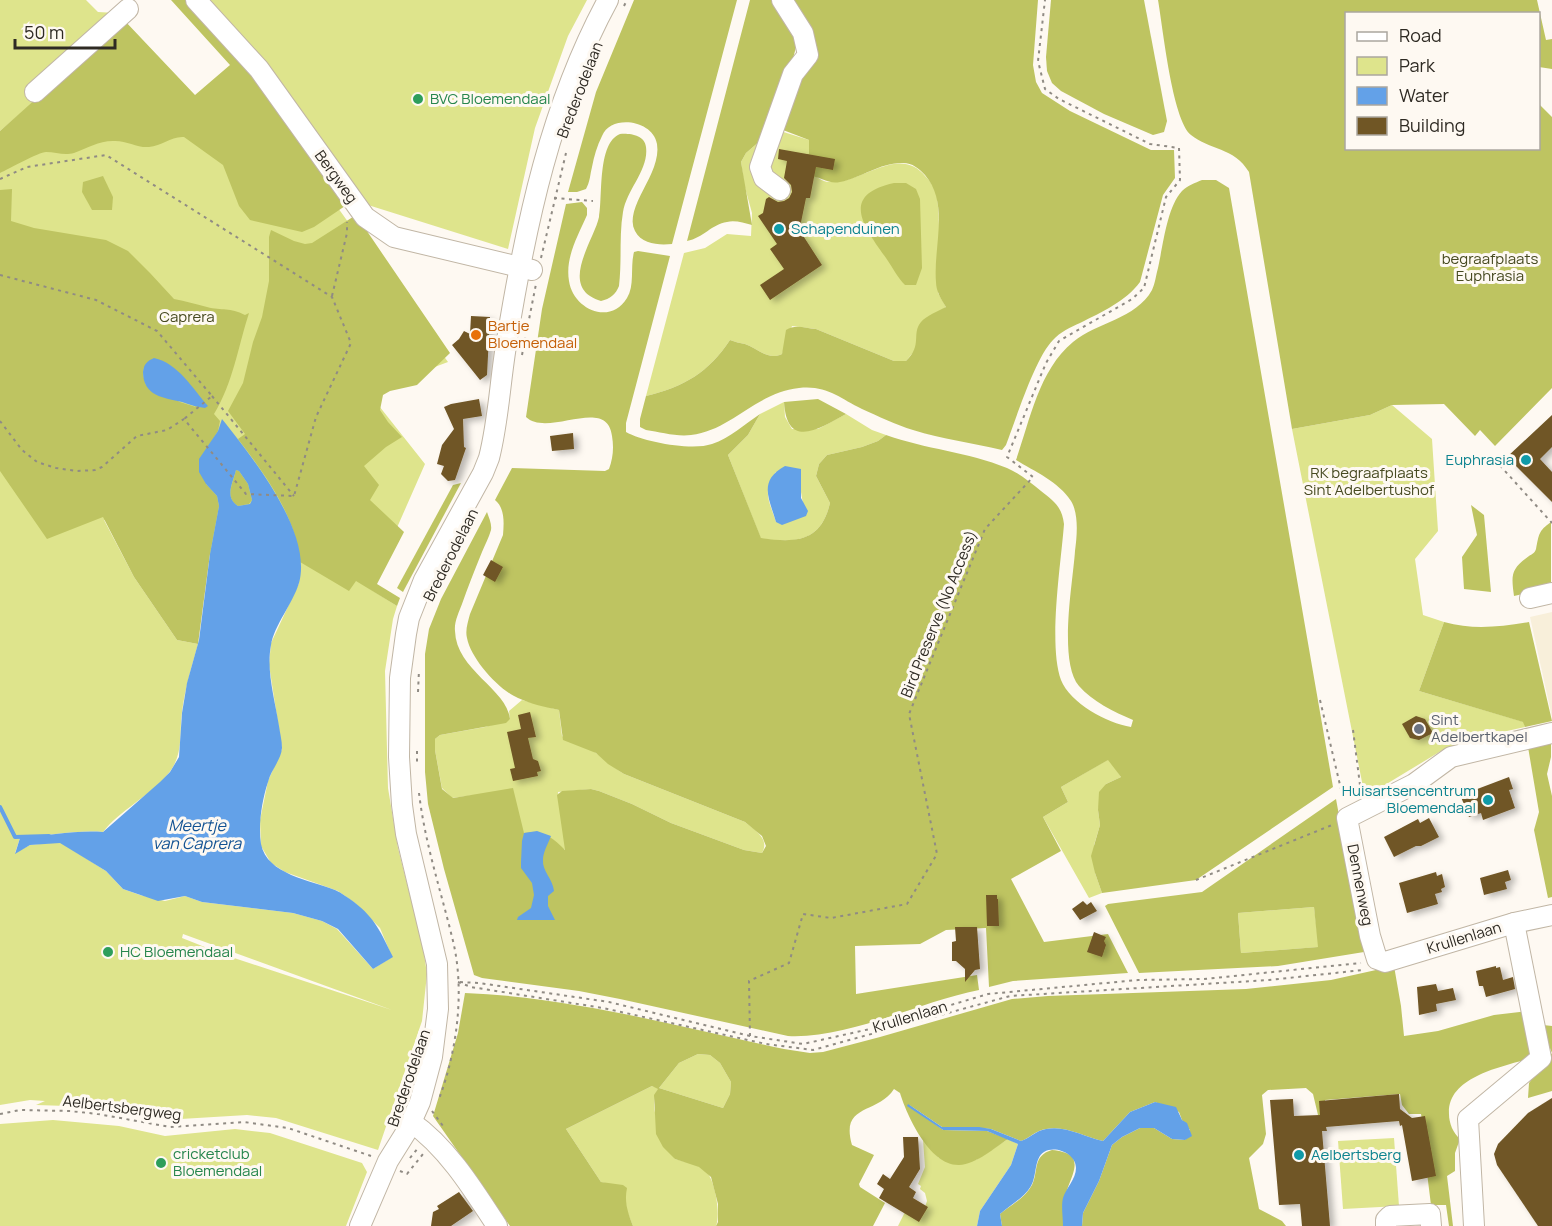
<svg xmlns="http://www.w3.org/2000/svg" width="1552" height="1226" font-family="Manrope,sans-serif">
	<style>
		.education { fill: #f8efda }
		.green { fill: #dee48c; fill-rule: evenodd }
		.forest { fill: #bec461; fill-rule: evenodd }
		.water { fill: #63a1e8; fill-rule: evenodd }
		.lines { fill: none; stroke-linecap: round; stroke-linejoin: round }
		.stream { stroke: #63a1e8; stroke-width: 4 }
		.building { fill: #705625; filter: url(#shadow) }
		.minor-casing { stroke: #c1b6a5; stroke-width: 22 }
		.path { stroke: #908b84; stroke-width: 2; stroke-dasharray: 3 4.5; stroke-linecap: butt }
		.minor { stroke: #fff; stroke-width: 20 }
		.leisure-dot { fill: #2e9e5b; stroke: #fef9f2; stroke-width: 2 }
		.culture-dot { fill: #0f9aa8; stroke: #fef9f2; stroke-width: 2 }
		.food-dot { fill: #e8710a; stroke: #fef9f2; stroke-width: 2 }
		.worship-dot { fill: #6b7280; stroke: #fef9f2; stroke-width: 2 }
		.labels { text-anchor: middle; stroke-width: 6; stroke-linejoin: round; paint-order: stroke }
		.street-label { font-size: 15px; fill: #2e2a23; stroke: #fef9f2 }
		.leisure-label { font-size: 15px; fill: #27864d; stroke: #fef9f2; text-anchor: start }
		.culture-label { font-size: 15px; fill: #0d838f; stroke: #fef9f2; text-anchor: start }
		.park-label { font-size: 15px; fill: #474a21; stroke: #fef9f2 }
		.food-label { font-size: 15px; fill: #c56008; stroke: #fef9f2; text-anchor: start }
		.worship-label { font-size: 15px; fill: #5b616d; stroke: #fef9f2; text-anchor: start }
		.water-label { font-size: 16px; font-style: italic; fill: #125293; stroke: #fef9f2 }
	</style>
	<defs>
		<filter id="shadow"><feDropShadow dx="5" dy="3" stdDeviation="3" flood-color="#0004"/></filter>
	</defs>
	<rect width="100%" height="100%" fill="#fef9f2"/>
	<!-- education -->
	<polygon class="education" points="1552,612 1552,717 1530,617"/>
	<!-- green -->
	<g class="green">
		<polygon points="0,0 86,0 98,12 116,13 37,99 0,131"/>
		<polygon points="207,0 587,0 568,36 535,128 508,249 368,205"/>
		<path d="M236,65L448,362L368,392L425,464L370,589L397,606L393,619L385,671L388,788L398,848L423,947L427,974L422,1021L378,1150L276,1118L247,1115L164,1120L98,1107L36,1105L45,1101L30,1100L0,1105V136L193,103ZM104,520L299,583L271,643L269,665L282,749L268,781L260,820L261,846L271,863L285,872L338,891L355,903L380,928L392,957L373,969L337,929L322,921L293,913L202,902L185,896L165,901L140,895L123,889L106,871L60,842L30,845L15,853L20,838C48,836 75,830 103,832C120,810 150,796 168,774C184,755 179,734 182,712C185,688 192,666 198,644L177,640L134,577ZM183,934L392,1010L225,955L182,938Z"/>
		<path d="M774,129L809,140V154L800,155C807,165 815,181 829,182C863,184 899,143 926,177C931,182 936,190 937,197C941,228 938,262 938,293L946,307L919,326L916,349L906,361H894L816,329L792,326L782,354C768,361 757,348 745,344C740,343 735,342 730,340C709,372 684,387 646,396L684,253L705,248L727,234L751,236L752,213L744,184L741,162L746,153Z"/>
		<path d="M784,402L785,417L792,429H818L846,414L872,430L886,435L878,441L862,447L827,455L819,464L816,476L830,503C821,542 796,543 761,539L728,455L748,435L760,414ZM776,472L800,486L803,504L776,522C769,500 762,492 776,472Z"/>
		<polygon points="1392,405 1432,439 1438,531 1415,559 1423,615 1444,622 1419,691 1524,722 1525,727 1480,737 1441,751 1365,797 1292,429 1370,415"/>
		<path d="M522,700L559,710L562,736C572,745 585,745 596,753C606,760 614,768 624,774L745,822C755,830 770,839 762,853L744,850L671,823L632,804L599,791L591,789L558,792L566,850L524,833L475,795L452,798L442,788L435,750V739L440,735L485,727L510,719L509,711Z"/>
		<polygon points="1109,759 1121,777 1106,784 1098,810 1100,825 1094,845 1095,873 1102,893 1089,898 1043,817 1068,802 1061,787"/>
		<polygon points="1314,907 1319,947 1241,953 1238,913"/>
		<path d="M698,1054L710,1055L720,1063L731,1082L730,1094L723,1108L659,1088C644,1108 667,1140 675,1159C685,1162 698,1164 706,1171C715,1180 721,1215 716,1226H633L627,1211L625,1197L609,1184L601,1182L566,1129L652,1086L659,1088L679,1063Z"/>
		<polygon points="53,1120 119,1126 165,1136 235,1129 270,1133 362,1163 367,1172 346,1226 0,1226 0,1124"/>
		<polygon points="1394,1138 1399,1206 1343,1209 1338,1141"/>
		<polygon points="1008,1139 1018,1144 1011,1165 980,1211 977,1226 898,1226 907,1208 925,1207 927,1201 925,1193 920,1189 921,1186 918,1184 925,1167 923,1140 939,1158 976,1160"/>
	</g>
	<!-- forest -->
	<g class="forest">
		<path d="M171,0H188L244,60L348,204L314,227L302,232L250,220L239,206L223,165L184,137C171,136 162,146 149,147C137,148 126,140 113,141C98,141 88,148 74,153C64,156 56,152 46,152C39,152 9,169 0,173V131L124,20L195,95L230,65Z"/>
		<path d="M634,0H737L672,244C660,245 642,245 635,231C623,207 662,174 657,144C653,120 611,114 602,136C597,146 594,156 592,167C590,175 590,182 586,189L577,192H568L596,92Z"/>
		<path d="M750,0H779L797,40L795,51L774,129L746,153L741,162L752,225C744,223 735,220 727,222C712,224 703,238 687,241Z"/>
		<path d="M789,0H1038L1033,65L1036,82L1042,93L1070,111L1151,150H1174L1175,178L1163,195L1140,282C1126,301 1102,312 1080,323C1071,327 1060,332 1053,340C1035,358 1016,419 1006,445L1002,450C973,443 942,439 913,430C896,425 878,416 862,409C839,398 827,385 799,388C755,393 732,430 691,435C677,437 660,432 646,430L640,427V419L646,396C684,387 709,372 730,340C735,342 740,343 745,344C757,348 768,361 782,354L786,330C795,324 805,328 816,329L894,361H906C923,345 911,334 921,322C926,316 938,311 946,307C941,299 936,291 936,282C933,247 950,204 925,175C919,168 911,162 901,163C880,163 861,178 840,182C829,185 820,176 809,176L799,155L809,154V140L783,130L804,53Z"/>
		<polygon points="1051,0 1144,0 1167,121 1164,132 1153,135 1104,114 1061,91 1052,83 1047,71 1046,57"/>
		<path d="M1158,0H1537L1546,40L1552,39V69L1539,67L1538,14H1346V148H1538L1539,104L1552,117V388L1495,446L1480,430L1475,436L1444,404L1392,405L1370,415L1292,429L1249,172C1234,147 1209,150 1191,135C1172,119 1163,28 1158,0Z"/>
		<path d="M620,134C629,133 645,135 646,147C649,170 627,189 623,212C619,235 622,261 619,286C616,294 610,299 601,301C557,288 594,241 599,217C603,197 597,143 620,134Z"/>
		<polygon points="103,176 113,197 112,210 92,210 82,192 83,182"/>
		<path d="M1202,180H1216L1229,188L1333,787L1196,880L1102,893L1095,873L1091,856L1100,825L1098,810L1099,792L1106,784L1121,777L1108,760L1061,787L1068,802L1043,817L1061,851L1011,879L1044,942L1108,934L1128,973L1013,981L989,987L986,928L946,930L920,944L855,946L856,994L977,975L979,990C918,1002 849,1039 788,1036L620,999L579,991L482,978L474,975L444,869L428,804L425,772V654L429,629L441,599L487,512C489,518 492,524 491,530C489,537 485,545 482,552C475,569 468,587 462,604C459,612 454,622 455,631C456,670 507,689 510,719L506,723L440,735L435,739V750L442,789L453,798L513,788L524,833C543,830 552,837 565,850L557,795L562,791L591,789L599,791L632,804L671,823L744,850L762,853L766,846L762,836L745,822L624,774L608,764L596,753L563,740L559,710C545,707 531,704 518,698C499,690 471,659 467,638C465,630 468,622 470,614L503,535C504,523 505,508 495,500L512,468L605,471L609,469C613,458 614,448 612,436C607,395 548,438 526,417L542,309L566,204L582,202L587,208V215C578,236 565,257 569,281C573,309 610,326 627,298C635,285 630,267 634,252L638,251L670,256L626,423V432C644,442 692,451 712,444C730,438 745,424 760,414L748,435L728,455L761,538C796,543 821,542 830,503L816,476L819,464L827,455L862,447L878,441L886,435C925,449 968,452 1007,468C1019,473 1031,483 1041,491C1054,501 1062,507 1064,524C1061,564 1048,644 1061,680C1070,703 1107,723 1131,727L1133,720C1114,712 1092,701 1079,686C1058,661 1073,582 1075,551C1077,536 1079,514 1071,501C1059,482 1034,471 1016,460C1030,420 1039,370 1073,342C1097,322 1136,319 1152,290C1155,284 1156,275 1158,268C1163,246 1167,207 1182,191C1188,185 1195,183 1202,180Z"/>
		<path d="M894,183H906L916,189L920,199L922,268L916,285H905C897,277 893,268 886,258C864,227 839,195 894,183Z"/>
		<path d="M12,189L11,221L34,228L106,240L128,251L150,273L174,299C186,301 195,304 207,307C222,311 230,307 245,315L249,313C238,347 233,383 214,414L220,421L218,431L212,441L206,484L217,496L219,506L210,554L198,644L177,640L134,577L103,517L47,539L0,471V190ZM144,367L196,407L180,402L146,385L143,375Z"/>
		<path d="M356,215L450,353L417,385L390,391L383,395L380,410L388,422L402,437L386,447L364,466L379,485L370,500L404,532L377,584L400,598L397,606L356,581L349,591L300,562C296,516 265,474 238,439L245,434L228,411L243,383L253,342L262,317L269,281V237L271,230L294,241L305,244L312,243Z"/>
		<path d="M818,399L846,414C820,428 787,451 784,402Z"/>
		<path d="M236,470L239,471L248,484L252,500L249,504L238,506C224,497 233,484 236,470Z"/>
		<polygon points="461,483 403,592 397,588 453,485"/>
		<polygon points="1471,505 1484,515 1491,592 1464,589 1462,557 1477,535"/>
		<path d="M1551,522V584L1549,588L1514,596C1511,574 1511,569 1529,556C1532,554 1535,553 1536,549C1539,535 1538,531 1551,522Z"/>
		<path d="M1444,622C1473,630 1499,627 1529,622L1552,721L1525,727L1523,722L1419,691Z"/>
		<polygon points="1551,742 1551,757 1547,774 1552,796 1552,897 1548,898 1534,830 1539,812 1528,747"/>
		<path d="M1336,799L1364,952L1278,966L1139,973L1105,906L1108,904L1202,892ZM1314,907L1318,947L1241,953L1238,913Z"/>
		<path d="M1394,966L1401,1006L1404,1036L1438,1031L1494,1015L1528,1011L1537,1056C1509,1066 1447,1074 1449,1114C1449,1123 1453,1133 1460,1139L1455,1153V1171L1447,1176L1453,1226H1449L1446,1205H1431L1427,1173L1431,1172L1421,1114H1409L1402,1105L1400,1094L1325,1100L1326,1115H1318L1313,1094L1306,1088L1268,1090L1262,1095L1266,1134L1263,1144L1249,1158L1259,1209L1282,1221L1286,1226H1082L1083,1213L1099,1181L1112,1145L1122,1137L1140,1128H1154L1172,1139L1185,1140L1190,1130L1182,1120L1179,1112L1155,1102L1130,1112L1103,1141C1084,1137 1066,1125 1046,1129C1036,1130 1030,1138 1021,1141L991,1129L966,1127H942L908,1104L943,1130L987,1131L1008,1139C994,1148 977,1164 959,1165C930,1166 907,1116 900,1093L894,1089C877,1115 840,1103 852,1145L874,1155L859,1184L860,1187L885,1203L873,1226H716L718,1222V1204L711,1177L699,1167L675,1159L663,1147L656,1134L654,1095L658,1089L652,1086L566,1129L601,1182L623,1185L627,1188C624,1202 628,1213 633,1226H510L433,1116L458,1033L465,993C573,997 679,1027 784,1049L810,1053L823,1052L880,1037L1012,999L1048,996L1246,989L1331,980ZM698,1054L710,1055L720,1063L731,1082L730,1094L723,1108L659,1088L679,1063Z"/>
		<polygon points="1543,1025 1552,1026 1552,1091 1528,1098 1529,1083 1552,1053 1546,1039"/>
		<path d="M1052,1150C1081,1153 1077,1165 1068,1187C1064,1198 1064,1214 1063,1226H1002L1000,1214C1011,1205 1025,1198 1032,1185C1039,1170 1032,1156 1052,1150Z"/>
	</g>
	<!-- water -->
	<g class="water">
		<path d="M154,358C178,363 193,389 208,406L205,408C197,407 190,405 182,402C164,398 143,396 143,372C144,364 147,361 154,358Z"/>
		<path d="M222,419C252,457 313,532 299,583C293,603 274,626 271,645C266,671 275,700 279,726C280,733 282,741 282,748C281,760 271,770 268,782C262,800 258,825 261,844C267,875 311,880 335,890C342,893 348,898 354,902C376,919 381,933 393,957L373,969L338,929L322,921L293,913L202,902L185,896L158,901L123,889L106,871L60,843L30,845L15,854L20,838C48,836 75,830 103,832L160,782L170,772L179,757L182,713L187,683L199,640L210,554L219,506L217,496L206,484L199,472V459L218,431ZM236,470L239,471L248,484L252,500L250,504L238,506C224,497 233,483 236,470Z"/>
		<path d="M785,466L801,469V498L808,511L806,516L782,525L776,522C769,498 758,481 785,466Z"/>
		<path d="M537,831L551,836C548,844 543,852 543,860C542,871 553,879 554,891L548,896V906L555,920H517L518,917L531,908L534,895L532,883L521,868V862L522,841L524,833Z"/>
		<path d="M1155,1102L1176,1107L1182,1120L1187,1123L1192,1136L1185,1140L1172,1139L1154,1128H1140L1122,1137L1112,1145L1099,1181L1083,1213L1082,1226H1063C1063,1217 1061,1206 1063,1198C1066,1188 1076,1179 1076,1168C1076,1154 1056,1145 1044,1152C1034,1158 1037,1176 1031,1186C1024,1198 1010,1205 1000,1214L1002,1226H977L980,1211L1011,1165L1018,1144L987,1131L943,1130L907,1106L908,1104L942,1127H979L991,1129L1021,1141C1030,1138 1035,1131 1046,1129C1066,1125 1084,1137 1103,1141L1130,1112Z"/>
	</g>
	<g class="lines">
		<!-- stream -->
		<polyline class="stream" points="0,807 15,837 49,836"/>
	</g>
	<!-- building -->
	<g class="building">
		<polygon points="779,149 835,159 833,170 816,167 810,198 806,198 798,237 802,234 822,265 770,300 760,285 784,269 770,249 777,244 758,216 763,213 766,199 769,197 778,202 784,201 789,198 792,192 791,185 784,178 787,161 778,159"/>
		<polygon points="471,316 490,317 487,375 480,380 452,345 459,339 464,331 470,334"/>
		<polygon points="479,399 482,416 463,419 464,447 466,448 455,480 448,481 441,474 444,466 437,464 442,445 454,429 444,407 451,404"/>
		<polygon points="1552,415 1552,447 1540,459 1552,472 1552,502 1507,457"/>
		<polygon points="573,433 574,449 552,451 550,436"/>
		<polygon points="491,560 503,567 495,582 483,575"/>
		<polygon points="530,712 536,737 528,738 533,759 538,761 541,771 537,772 538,776 513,781 510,769 515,768 507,732 521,729 518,715"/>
		<polygon points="1416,716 1425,719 1433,733 1419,740 1410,738 1402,724"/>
		<polygon points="1509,777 1513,789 1509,790 1515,808 1483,820 1481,813 1469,817 1461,797 1473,793 1472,791"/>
		<polygon points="1429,818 1439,837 1421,846 1416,846 1394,857 1384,837 1418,819 1420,823"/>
		<polygon points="1508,870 1511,880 1505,882 1507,889 1484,895 1480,878"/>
		<polygon points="1436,872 1437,876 1442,874 1445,887 1441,889 1442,892 1435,894 1438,904 1407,913 1399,883"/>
		<polygon points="986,895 997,895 997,899 998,899 999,926 987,926"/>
		<polygon points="1083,901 1087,905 1091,902 1097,911 1080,920 1072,909"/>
		<polygon points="955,927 977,927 980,969 975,970 965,982 965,969 956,961 952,961 952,942 956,941"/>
		<polygon points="1094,932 1106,937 1104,941 1106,945 1102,957 1087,952"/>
		<polygon points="1496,966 1496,968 1500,967 1503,980 1513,977 1515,989 1486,997 1483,986 1479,986 1476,971"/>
		<polygon points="1436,984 1438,991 1453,988 1456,1000 1436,1004 1437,1011 1419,1015 1417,987"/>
		<polygon points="1399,1094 1400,1109 1412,1118 1425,1116 1436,1176 1412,1181 1402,1125 1400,1126 1399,1121 1326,1127 1327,1131 1322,1131 1330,1226 1302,1226 1300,1204 1279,1205 1270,1100 1293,1099 1294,1116 1320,1115 1319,1101"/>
		<polygon points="1552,1098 1552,1226 1538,1226 1497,1165 1494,1154 1498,1144 1528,1113"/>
		<polygon points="903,1137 918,1137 920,1169 909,1187 916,1192 913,1198 928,1207 919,1222 879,1198 884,1189 877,1184 883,1174 890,1179 904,1157"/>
		<polygon points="459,1192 473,1211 451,1226 431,1226 433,1212 439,1209 437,1206"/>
	</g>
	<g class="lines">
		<defs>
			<g id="minor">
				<polyline points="196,0 259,69 365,217 394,237 532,270"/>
				<polyline points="35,92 128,9"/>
				<polyline points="780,190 764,178 760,167 793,74 808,55 803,33 782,0"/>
				<polyline points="1530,598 1552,593"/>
				<polyline points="1552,733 1451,757 1414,784 1347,818 1370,936 1377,959 1385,962 1514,923 1552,915"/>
				<path d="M411,1122C447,1147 473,1189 497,1226"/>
				<path d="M360,1226L388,1161L408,1129L420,1102L432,1057L438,1009L437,964L406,834L402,805L399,757L400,678L406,634L409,618L424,580L483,473L489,458C499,419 500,379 507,340C526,223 551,105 608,0"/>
				<polyline points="1386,1226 1386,1220 1390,1216 1430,1214 1431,1226"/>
				<polyline points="1474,1226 1468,1119 1541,1058 1514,923"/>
			</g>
		</defs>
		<!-- minor casing -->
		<use href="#minor" class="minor-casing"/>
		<!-- path -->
		<g class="path">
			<polyline points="624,6 627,0"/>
			<polyline points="0,179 27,167 106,155 332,297 351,343 316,417 294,496 246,494 184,419 167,430 137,436 102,467 95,470 77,471 56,468 37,462 22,450 0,421"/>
			<polyline points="554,198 593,201"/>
			<polyline points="541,258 566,153"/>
			<polyline points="0,275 96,300 157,331 212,396 184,419"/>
			<polyline points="332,296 347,233 347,222"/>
			<polyline points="522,355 536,284"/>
			<polyline points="212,396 294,496"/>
			<polyline points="1495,460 1552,523"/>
			<polyline points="418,692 419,670"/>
			<polyline points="1320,700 1344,802"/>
			<polyline points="1353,730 1361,793"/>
			<polyline points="417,751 417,764"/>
			<path d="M419,793C425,844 441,891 453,941C465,991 457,1051 439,1099"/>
			<polyline points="1196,880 1332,825"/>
			<polyline points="458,982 471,987 603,1008 766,1044 813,1050 1010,996 1269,980 1363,970"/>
			<polyline points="460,982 479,983 609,1002 750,1036 803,1044 870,1029 988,994 1138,980 1204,979 1361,963"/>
			<polyline points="750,1036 749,981 789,963 803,914 831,918 907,904 937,854 909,714 985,529 1033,477 1007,457 1046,363 1059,341 1132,299 1144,288 1166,197 1180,180 1179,148 1150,144 1059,99 1045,89 1038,61 1045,0"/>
			<polyline points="432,1111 443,1126"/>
			<polyline points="0,1114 20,1110 71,1111 98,1114 170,1127 244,1122 288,1128 371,1156"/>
			<polyline points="410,1158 418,1148"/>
			<polyline points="400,1171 407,1174 423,1154"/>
		</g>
		<!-- minor -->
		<use href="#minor" class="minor"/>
	</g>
	<!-- markers -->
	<g class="leisure-dot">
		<circle cx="418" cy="99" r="6"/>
		<circle cx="108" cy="952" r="6"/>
		<circle cx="161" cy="1163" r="6"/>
	</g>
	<g class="culture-dot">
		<circle cx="779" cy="229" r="6"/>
		<circle cx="1526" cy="460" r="6"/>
		<circle cx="1488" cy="800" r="6"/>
		<circle cx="1299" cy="1155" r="6"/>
	</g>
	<circle class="food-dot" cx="476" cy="335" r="6"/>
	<circle class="worship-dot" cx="1419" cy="729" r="6"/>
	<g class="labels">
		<!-- street labels -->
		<g class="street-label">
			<text transform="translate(580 90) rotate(-69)" y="5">Brederodelaan</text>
			<text transform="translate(336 177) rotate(54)" y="5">Bergweg</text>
			<text transform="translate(451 555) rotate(-63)" y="5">Brederodelaan</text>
			<text transform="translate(939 614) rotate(-68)" y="5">Bird Preserve (No Access)</text>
			<text transform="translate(1360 885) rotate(79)" y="5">Dennenweg</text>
			<text transform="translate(1464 938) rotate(-17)" y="5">Krullenlaan</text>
			<text transform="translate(910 1017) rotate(-17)" y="5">Krullenlaan</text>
			<text transform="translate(409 1078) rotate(-71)" y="5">Brederodelaan</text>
			<text transform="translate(122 1108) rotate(7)" y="5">Aelbertsbergweg</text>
		</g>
		<!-- leisure labels -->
		<g class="leisure-label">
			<text x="430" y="104">BVC Bloemendaal</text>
			<text x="120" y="957">HC Bloemendaal</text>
			<text x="173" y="1159">cricketclub<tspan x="173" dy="17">Bloemendaal</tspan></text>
		</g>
		<!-- culture labels -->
		<g class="culture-label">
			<text x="791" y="234">Schapenduinen</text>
			<text x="1514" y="465" text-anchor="end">Euphrasia</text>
			<text x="1476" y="796" text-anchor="end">Huisartsencentrum<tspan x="1476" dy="17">Bloemendaal</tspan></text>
			<text x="1311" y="1160">Aelbertsberg</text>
		</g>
		<!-- park labels -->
		<g class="park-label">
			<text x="1490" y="264">begraafplaats<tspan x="1490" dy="17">Euphrasia</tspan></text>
			<text x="187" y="322">Caprera</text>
			<text x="1369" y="478">RK begraafplaats<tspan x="1369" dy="17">Sint Adelbertushof</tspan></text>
		</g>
		<!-- food labels -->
		<g class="food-label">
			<text x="488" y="331">Bartje<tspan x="488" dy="17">Bloemendaal</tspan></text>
		</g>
		<!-- worship labels -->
		<g class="worship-label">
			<text x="1431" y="725">Sint<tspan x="1431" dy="17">Adelbertkapel</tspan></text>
		</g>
		<!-- water labels -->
		<g class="water-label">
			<text x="197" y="831">Meertje<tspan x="197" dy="18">van Caprera</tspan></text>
		</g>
	</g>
	<!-- legend -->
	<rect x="1345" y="12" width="195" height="138" fill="#fef9f2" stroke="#aba69f" stroke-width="1.5"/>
	<rect x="1357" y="32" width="30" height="9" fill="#ffffff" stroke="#aba69f" stroke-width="1.5"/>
	<text x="1399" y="42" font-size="18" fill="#2e2a23">Road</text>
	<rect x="1357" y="57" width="30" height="18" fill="#dee48c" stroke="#aba69f" stroke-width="1.5"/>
	<text x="1399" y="72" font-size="18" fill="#2e2a23">Park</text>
	<rect x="1357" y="87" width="30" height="18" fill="#63a1e8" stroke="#aba69f" stroke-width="1.5"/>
	<text x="1399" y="102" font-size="18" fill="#2e2a23">Water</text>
	<rect x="1357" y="117" width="30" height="18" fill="#705625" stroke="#aba69f" stroke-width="1.5"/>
	<text x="1399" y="132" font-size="18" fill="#2e2a23">Building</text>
	<!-- scale -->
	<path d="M15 39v9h100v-9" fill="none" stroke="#2e2a23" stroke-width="3"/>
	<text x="24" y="39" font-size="18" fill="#2e2a23" stroke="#fef9f2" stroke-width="4.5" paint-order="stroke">50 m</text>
</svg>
